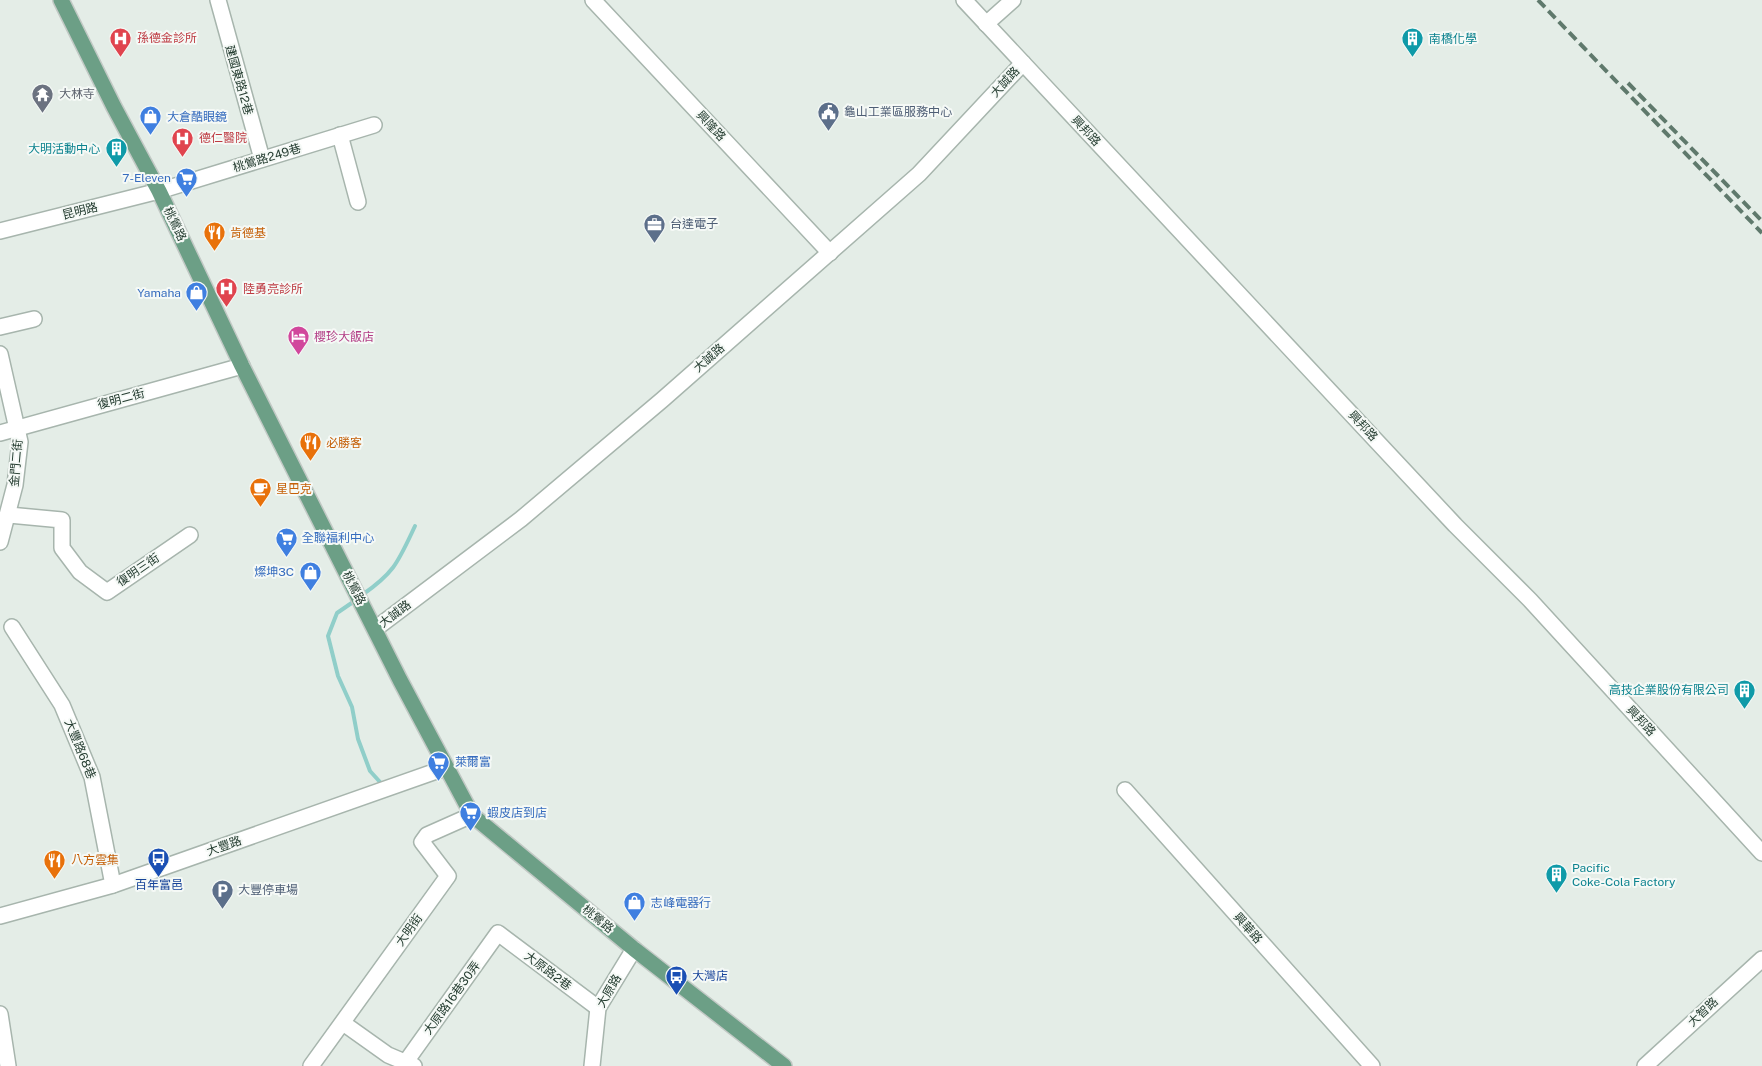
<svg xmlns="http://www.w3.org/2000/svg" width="1762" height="1066" font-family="'Public Sans','Noto Sans TC',sans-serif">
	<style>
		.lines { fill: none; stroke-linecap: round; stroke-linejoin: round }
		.stream { stroke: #90cec9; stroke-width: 4 }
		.minor-casing { stroke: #a7b5ad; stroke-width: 18 }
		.major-casing { stroke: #c2c9c5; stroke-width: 18 }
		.minor { stroke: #fff; stroke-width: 15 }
		.major { stroke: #6c9f86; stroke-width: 15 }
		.rail { stroke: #5f796c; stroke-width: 4; stroke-dasharray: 10 5; stroke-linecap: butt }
		.labels { text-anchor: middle; stroke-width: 4; stroke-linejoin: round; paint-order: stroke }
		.health-label { font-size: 12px; fill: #be3a42; stroke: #f5f9f6; text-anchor: start }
		.culture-label { font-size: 12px; fill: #0d838f; stroke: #f5f9f6; text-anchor: start }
		.street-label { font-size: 12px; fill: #253d31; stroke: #f5f9f6 }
		.worship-label { font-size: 12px; fill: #5b616d; stroke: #f5f9f6; text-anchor: start }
		.service-label { font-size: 12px; fill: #4e5e75; stroke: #f5f9f6; text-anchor: start }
		.shop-label { font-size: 12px; fill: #366cbe; stroke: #f5f9f6; text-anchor: start }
		.food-label { font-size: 12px; fill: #c56008; stroke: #f5f9f6; text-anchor: start }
		.hotel-label { font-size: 12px; fill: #b23c85; stroke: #f5f9f6; text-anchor: start }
		.transit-label { font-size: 12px; fill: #164399; stroke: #f5f9f6 }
	</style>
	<rect width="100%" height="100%" fill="#e4ede7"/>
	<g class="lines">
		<!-- stream -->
		<g class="stream">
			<path d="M362,595C395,572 398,562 415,526"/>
			<polyline points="356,600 337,613 328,636 338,676 352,707 358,739 370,771 380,782"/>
		</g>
		<defs>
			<g id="minor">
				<polyline points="218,0 262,159"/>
				<polyline points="593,0 830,253"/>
				<polyline points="964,0 1455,525 1530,600 1762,853"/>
				<polyline points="986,24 1013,0"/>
				<polyline points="340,135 358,202"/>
				<polyline points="0,231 159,191 374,125"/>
				<polyline points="0,327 34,319"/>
				<polyline points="0,354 20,442 15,485 0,542"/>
				<polyline points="0,433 242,366"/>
				<polyline points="9,515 62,520 62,548 80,572 107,592 190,535"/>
				<polyline points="12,627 62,705 92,777 113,885"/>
				<polyline points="375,629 521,519 662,400 919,174 1023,63"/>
				<polyline points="1125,790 1372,1066"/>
				<polyline points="0,916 113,885 445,768"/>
				<polyline points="0,1014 8,1066"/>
				<polyline points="343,1023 388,1055 414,1066"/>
				<polyline points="405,1063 498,933 598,1008"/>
				<polyline points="311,1066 448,876 422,842 427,835 472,815"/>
				<polyline points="592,1066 598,1008 634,949"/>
				<polyline points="1645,1066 1762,959"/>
			</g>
			<polyline id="major" points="61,0 114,107 159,191 242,366 400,680 472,815 634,949 784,1066"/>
		</defs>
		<!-- minor casing -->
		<use href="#minor" class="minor-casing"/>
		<!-- major casing -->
		<use href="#major" class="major-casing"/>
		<!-- minor -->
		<use href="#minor" class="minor"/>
		<!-- major -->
		<use href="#major" class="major"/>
		<!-- rail -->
		<g class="rail">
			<polyline points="1538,0 1762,233"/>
			<polyline points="1628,83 1762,221"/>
		</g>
	</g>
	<!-- icons -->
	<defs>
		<symbol id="hospital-pin" viewBox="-11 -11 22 30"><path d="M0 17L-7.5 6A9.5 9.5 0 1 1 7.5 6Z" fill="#e0444e" stroke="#f5f9f6"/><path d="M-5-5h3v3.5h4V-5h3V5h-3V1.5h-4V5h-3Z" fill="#fff"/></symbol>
		<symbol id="building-pin" viewBox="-11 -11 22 30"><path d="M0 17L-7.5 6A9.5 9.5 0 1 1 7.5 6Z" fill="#0f9aa8" stroke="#f5f9f6"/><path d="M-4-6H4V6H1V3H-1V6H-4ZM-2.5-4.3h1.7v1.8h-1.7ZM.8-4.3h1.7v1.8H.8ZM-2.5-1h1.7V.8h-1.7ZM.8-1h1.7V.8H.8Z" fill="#fff"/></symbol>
		<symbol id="temple-pin" viewBox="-11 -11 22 30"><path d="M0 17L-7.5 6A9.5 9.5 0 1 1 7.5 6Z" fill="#6b7280" stroke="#f5f9f6"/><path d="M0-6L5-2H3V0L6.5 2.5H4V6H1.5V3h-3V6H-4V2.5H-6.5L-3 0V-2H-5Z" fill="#fff"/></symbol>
		<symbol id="civic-pin" viewBox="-11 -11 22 30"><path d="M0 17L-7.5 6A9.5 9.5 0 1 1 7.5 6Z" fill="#5c6f8a" stroke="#f5f9f6"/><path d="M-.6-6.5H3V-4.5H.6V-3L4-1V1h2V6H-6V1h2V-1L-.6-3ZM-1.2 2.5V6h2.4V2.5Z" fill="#fff"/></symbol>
		<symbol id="shop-pin" viewBox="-11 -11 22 30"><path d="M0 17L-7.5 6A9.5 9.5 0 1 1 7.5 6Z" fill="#3f7fe0" stroke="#f5f9f6"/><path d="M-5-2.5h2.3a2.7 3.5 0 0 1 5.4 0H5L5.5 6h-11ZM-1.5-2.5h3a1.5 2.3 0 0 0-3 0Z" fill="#fff"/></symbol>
		<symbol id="supermarket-pin" viewBox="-11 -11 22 30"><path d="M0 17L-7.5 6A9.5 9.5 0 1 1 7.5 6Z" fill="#3f7fe0" stroke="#f5f9f6"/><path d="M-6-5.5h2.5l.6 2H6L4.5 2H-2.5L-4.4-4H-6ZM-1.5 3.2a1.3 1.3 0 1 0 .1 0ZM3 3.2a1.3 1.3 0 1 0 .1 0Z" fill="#fff"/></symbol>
		<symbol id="office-pin" viewBox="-11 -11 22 30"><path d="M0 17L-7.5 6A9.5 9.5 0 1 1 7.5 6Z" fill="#5c6f8a" stroke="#f5f9f6"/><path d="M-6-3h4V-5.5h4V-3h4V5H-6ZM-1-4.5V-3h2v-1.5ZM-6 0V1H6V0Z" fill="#fff"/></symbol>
		<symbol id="restaurant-pin" viewBox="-11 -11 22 30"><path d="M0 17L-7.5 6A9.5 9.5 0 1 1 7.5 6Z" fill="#e8710a" stroke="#f5f9f6"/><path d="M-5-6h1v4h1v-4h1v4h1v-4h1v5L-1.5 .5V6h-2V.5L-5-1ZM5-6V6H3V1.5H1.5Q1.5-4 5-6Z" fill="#fff"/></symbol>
		<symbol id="hotel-pin" viewBox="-11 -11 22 30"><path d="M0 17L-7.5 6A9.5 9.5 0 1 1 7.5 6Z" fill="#d1479c" stroke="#f5f9f6"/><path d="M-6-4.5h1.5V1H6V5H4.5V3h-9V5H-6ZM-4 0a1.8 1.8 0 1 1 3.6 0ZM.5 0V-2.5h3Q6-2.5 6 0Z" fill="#fff"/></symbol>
		<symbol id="cafe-pin" viewBox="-11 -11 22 30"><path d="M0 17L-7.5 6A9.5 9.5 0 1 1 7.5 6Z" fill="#e8710a" stroke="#f5f9f6"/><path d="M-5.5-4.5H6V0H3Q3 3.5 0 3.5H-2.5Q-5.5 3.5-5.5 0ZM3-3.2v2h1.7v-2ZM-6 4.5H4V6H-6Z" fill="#fff"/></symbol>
		<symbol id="bus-pin" viewBox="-11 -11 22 30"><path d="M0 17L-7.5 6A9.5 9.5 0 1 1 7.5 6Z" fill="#1a4fb4" stroke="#f5f9f6"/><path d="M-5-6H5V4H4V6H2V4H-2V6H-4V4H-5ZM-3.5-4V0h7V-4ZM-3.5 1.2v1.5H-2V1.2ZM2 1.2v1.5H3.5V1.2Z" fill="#fff"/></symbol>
		<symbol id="parking-pin" viewBox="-11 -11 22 30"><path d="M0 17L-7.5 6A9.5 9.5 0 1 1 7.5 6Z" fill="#5c6f8a" stroke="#f5f9f6"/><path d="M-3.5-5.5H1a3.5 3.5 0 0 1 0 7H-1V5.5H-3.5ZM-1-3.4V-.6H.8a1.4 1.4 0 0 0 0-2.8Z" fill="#fff"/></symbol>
	</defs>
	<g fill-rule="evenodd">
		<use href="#hospital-pin" x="108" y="26" width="25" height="34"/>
		<use href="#building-pin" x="1400" y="26" width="25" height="34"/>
		<use href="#temple-pin" x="30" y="82" width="25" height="34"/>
		<use href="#civic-pin" x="816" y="100" width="25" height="34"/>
		<use href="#shop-pin" x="138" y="104" width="25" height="34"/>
		<use href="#hospital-pin" x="170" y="126" width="25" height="34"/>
		<use href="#building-pin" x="104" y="136" width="25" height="34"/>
		<use href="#supermarket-pin" x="174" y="166" width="25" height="34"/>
		<use href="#office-pin" x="642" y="212" width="25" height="34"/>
		<use href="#restaurant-pin" x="202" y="220" width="25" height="34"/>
		<use href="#hospital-pin" x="214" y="276" width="25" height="34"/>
		<use href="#shop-pin" x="184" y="280" width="25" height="34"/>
		<use href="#hotel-pin" x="286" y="324" width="25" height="34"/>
		<use href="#restaurant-pin" x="298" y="430" width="25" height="34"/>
		<use href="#cafe-pin" x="248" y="476" width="25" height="34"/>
		<use href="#supermarket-pin" x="274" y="526" width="25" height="34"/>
		<use href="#shop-pin" x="298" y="560" width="25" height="34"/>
		<use href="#building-pin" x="1732" y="678" width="25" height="34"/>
		<use href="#supermarket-pin" x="426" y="750" width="25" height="34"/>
		<use href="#supermarket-pin" x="458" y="800" width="25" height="34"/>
		<use href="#bus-pin" x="146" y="846" width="25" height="34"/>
		<use href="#restaurant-pin" x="42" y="848" width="25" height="34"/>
		<use href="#building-pin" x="1544" y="862" width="25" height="34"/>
		<use href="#parking-pin" x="210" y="878" width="25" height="34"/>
		<use href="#shop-pin" x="622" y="890" width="25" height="34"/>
		<use href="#bus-pin" x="664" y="964" width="25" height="34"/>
	</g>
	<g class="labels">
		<!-- health labels -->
		<g class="health-label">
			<text x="137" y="42">孫德金診所</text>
			<text x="199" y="142">德仁醫院</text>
			<text x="243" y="293">陸勇亮診所</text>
		</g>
		<!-- culture labels -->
		<g class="culture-label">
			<text x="1429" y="43">南橋化學</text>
			<text x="100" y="153" text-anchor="end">大明活動中心</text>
			<text x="1729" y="694" text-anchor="end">高技企業股份有限公司</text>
			<text x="1572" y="872">Pacific<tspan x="1572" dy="14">Coke-Cola Factory</tspan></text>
		</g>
		<!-- street labels -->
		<g class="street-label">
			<text transform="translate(239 80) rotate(74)" y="4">建國東路12巷</text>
			<text transform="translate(1005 82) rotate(-47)" y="4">大誠路</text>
			<text transform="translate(711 126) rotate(47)" y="4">興隆路</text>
			<text transform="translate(1086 131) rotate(47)" y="4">興邦路</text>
			<text transform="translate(267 158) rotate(-17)" y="4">桃鶯路249巷</text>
			<text transform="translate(80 211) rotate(-14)" y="4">昆明路</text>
			<text transform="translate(175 224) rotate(64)" y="4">桃鶯路</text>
			<text transform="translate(709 358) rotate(-41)" y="4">大誠路</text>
			<text transform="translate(121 399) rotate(-15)" y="4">復明二街</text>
			<text transform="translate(1363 426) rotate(47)" y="4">興邦路</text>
			<text transform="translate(16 463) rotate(-85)" y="4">金門二街</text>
			<text transform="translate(138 570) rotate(-34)" y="4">復明三街</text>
			<text transform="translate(354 588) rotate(63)" y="4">桃鶯路</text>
			<text transform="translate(395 614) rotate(-37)" y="4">大誠路</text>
			<text transform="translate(1641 721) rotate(47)" y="4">興邦路</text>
			<text transform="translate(80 749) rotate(68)" y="4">大豐路68巷</text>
			<text transform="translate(224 846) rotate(-19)" y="4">大豐路</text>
			<text transform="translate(598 919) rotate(39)" y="4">桃鶯路</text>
			<text transform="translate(1248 928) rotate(48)" y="4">興華路</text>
			<text transform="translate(409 930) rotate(-54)" y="4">大明街</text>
			<text transform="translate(548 971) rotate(37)" y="4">大原路2巷</text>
			<text transform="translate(609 991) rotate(-60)" y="4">大原路</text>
			<text transform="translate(452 998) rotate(-54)" y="4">大原路16巷30弄</text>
			<text transform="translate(1703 1012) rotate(-43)" y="4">大智路</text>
		</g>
		<!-- worship labels -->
		<g class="worship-label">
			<text x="59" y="98">大林寺</text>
		</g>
		<!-- service labels -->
		<g class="service-label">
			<text x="844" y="116">龜山工業區服務中心</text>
			<text x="670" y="228">台達電子</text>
			<text x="238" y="894">大豐停車場</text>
		</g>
		<!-- shop labels -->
		<g class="shop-label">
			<text x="167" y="121">大倉酷眼鏡</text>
			<text x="171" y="182" text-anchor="end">7-Eleven</text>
			<text x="181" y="297" text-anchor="end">Yamaha</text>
			<text x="302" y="542">全聯福利中心</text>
			<text x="294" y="576" text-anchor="end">燦坤3C</text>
			<text x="455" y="766">萊爾富</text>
			<text x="487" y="817">蝦皮店到店</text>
			<text x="651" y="907">志峰電器行</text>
		</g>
		<!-- food labels -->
		<g class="food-label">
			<text x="230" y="237">肯德基</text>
			<text x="326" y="447">必勝客</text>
			<text x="276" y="493">星巴克</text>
			<text x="71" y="864">八方雲集</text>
		</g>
		<!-- hotel labels -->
		<g class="hotel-label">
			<text x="314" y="341">櫻珍大飯店</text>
		</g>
		<!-- transit labels -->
		<g class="transit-label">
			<text x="159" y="889">百年富邑</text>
			<text x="692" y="980" text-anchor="start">大灣店</text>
		</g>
	</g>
</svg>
